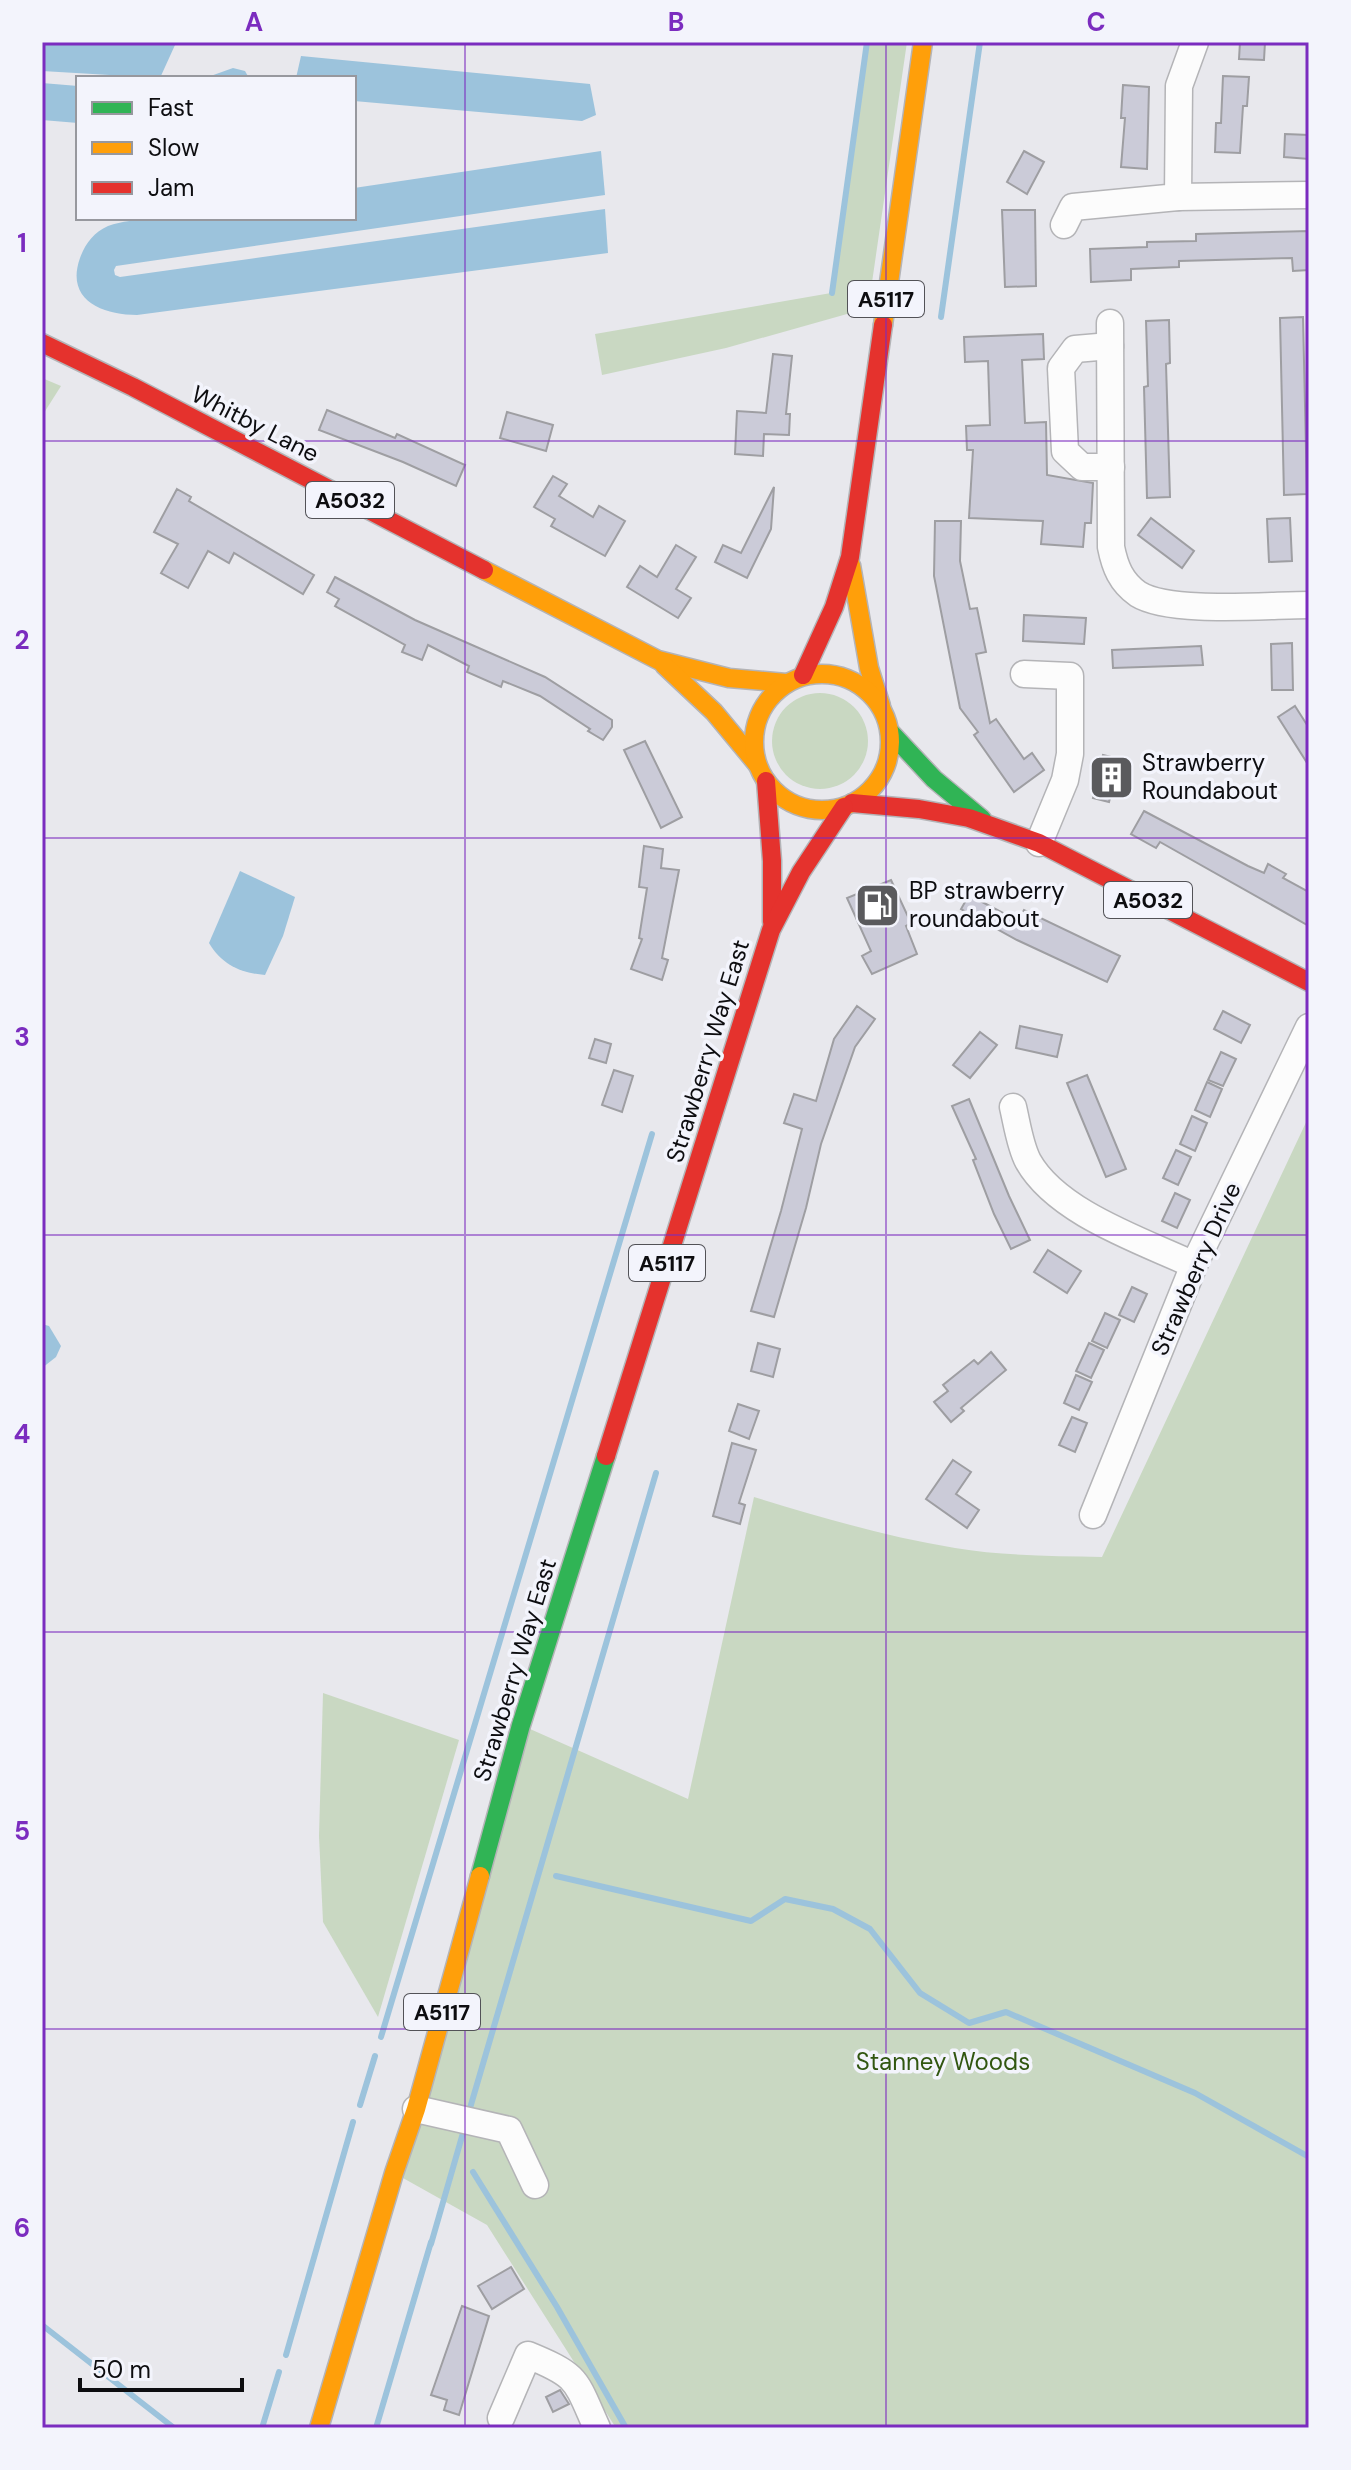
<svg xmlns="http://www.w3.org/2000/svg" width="1351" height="2470" font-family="'DM Sans',sans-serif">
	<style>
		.green { fill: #c9d8c2 }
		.water { fill: #9cc3dc }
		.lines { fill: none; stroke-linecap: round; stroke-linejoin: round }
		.stream { stroke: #9cc3dc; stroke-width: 6 }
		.building { fill: #cbcbd8; stroke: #9e9ea2; stroke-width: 2 }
		.street-casing { stroke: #b4b4b7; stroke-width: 29 }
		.fast-casing { stroke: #b4b4b7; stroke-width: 21 }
		.slow-casing { stroke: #b4b4b7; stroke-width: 21 }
		.jam-casing { stroke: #b4b4b7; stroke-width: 21 }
		.street { stroke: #fcfcfc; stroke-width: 26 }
		.fast { stroke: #30b455; stroke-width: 18 }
		.slow { stroke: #ff9f0a; stroke-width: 18 }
		.jam { stroke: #e5322d; stroke-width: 18 }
		.grid { fill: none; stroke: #7b2cbf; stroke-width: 2; stroke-opacity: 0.55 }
		.labels { text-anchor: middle; stroke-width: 7; stroke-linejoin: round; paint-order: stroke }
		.shield { fill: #f3f4fc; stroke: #525257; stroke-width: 2 }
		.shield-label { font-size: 22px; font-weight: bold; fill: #0d0d10 }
		.street-label { font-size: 24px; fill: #0d0d10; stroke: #f3f4fc }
		.poi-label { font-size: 24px; fill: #0d0d10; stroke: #f3f4fc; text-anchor: start }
		.park-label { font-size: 24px; fill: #315610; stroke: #f3f4fc }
		.neatline { fill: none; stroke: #7b2cbf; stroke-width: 3 }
		.grid-label { font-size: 26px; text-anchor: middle; font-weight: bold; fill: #7b2cbf }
	</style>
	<rect width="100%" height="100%" fill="#e8e8ed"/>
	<!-- green -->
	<g class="green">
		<polygon points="867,42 907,42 869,303 847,314 726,348 602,375 595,334 831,293"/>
		<polygon points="42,378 61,386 42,416"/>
		<circle cx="820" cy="741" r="48"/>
		<path d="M1309,1116V2428H616L487,2225L394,2173L521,1725L688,1799L754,1497C820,1517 887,1537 955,1548C1003,1556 1053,1556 1102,1557Z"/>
		<polygon points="323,1693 459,1740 378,2017 323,1922 319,1836"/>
	</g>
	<!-- water -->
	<g class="water">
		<polygon points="42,42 141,42 175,45 160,78 42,71"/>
		<polygon points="301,56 590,84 596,115 582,121 354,101 354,78 296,78"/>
		<polygon points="233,68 245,71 249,78 205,78"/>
		<polygon points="42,83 78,86 78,123 42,120"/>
		<path d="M601,151L605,195L116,266L114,270L115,275L120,277L605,209L608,253L137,315C102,315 65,300 80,258C85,244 94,232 108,226C122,221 137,220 151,218H354V188Z"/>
		<path d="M240,871L295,897L283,936L265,975C241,973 222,965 209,943Z"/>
		<polygon points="42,1324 49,1326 61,1346 56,1357 42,1368"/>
	</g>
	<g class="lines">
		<!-- stream -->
		<g class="stream">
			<polyline points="832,293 867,42"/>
			<polyline points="941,317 980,42"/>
			<polyline points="556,1876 751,1921 785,1899 833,1909 870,1929 920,1993 969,2023 1006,2012 1195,2093 1309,2157"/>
			<polyline points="381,2037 652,1134"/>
			<polyline points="360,2105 375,2056"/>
			<polyline points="468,2115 656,1473"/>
			<polyline points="473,2172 557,2307 626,2428"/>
			<polyline points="431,2244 465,2126"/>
			<polyline points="42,2325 174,2428"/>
			<polyline points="286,2355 353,2122"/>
			<polyline points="262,2428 279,2372"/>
			<polyline points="376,2428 431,2242"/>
		</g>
	</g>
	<!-- building -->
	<g class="building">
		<polygon points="1240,42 1265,42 1264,60 1239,59"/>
		<polygon points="1223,76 1249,77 1247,106 1243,106 1240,153 1215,152 1216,123 1221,123"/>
		<polygon points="1123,85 1149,87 1147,169 1121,167 1125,118 1121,118"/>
		<polygon points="1285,134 1309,135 1309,159 1284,157"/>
		<polygon points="1024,151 1044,162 1027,194 1007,182"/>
		<polygon points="1002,210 1035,210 1036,286 1005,287"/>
		<polygon points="1309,231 1309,270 1293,271 1292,258 1179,261 1179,267 1131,269 1131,280 1091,282 1090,249 1147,247 1147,242 1196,241 1196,234"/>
		<polygon points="1303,317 1307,494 1284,495 1280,318"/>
		<polygon points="1169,320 1170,363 1166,364 1170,497 1147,498 1144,387 1148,386 1146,321"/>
		<polygon points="1043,334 1044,359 1022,360 1025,423 1046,422 1047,475 1093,483 1091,523 1085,523 1083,547 1041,544 1043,521 969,518 973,450 967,450 966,426 990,425 988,361 965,362 964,337"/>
		<polygon points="773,354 792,356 786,414 790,414 789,435 764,434 763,456 735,454 737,411 766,413"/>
		<polygon points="327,410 395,438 397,434 465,465 456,486 403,462 319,430"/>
		<polygon points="507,412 553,425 546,451 500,438"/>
		<polygon points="553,476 567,484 559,496 593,517 599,506 625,521 605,556 551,526 555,519 534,507"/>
		<polygon points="774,487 771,529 747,578 715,562 723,545 741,553"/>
		<polygon points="177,489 191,497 189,501 314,575 303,594 234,553 229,563 208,551 188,588 161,573 178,544 154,532"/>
		<polygon points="1151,518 1194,551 1182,568 1138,535"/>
		<polygon points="1290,518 1292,561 1269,562 1267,519"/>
		<polygon points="935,521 961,521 960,561 970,609 977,608 986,652 976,654 990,723 996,719 1024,759 1032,753 1044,770 1014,792 974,735 978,732 960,708 934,576"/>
		<polygon points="676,545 696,557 676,589 691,598 678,618 627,587 640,566 657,577"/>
		<polygon points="335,577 415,620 545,677 612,720 612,727 603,740 588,731 590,729 540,696 503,681 501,687 467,672 469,666 428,645 422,660 402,652 405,645 335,606 339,599 327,592"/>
		<polygon points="1024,615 1086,618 1084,644 1023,641"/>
		<polygon points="1292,643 1293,690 1272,690 1271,644"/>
		<polygon points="1201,646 1203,665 1113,668 1112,650"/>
		<polygon points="1295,706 1309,728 1309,766 1278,717"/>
		<polygon points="645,741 682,817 661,828 624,750"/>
		<polygon points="1103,755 1128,761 1120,796 1111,794 1109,802 1093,798"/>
		<polygon points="1144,811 1248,866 1264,873 1268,864 1286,874 1283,878 1309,892 1309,926 1160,842 1156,848 1131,834"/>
		<polygon points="644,846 663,849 661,868 679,870 662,958 668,960 662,980 631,969 642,939 639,938 647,888 639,887"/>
		<polygon points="891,880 911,923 906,926 917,954 872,974 862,956 871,951 847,898"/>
		<polygon points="969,895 1018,921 1024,910 1120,956 1107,982 1017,940 961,909"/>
		<polygon points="857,1006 875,1019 855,1047 821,1144 806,1208 774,1317 751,1311 781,1211 802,1129 784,1123 794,1094 816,1101 834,1039"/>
		<polygon points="1223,1011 1250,1025 1241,1043 1214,1029"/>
		<polygon points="1020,1026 1062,1035 1057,1057 1016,1048"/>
		<polygon points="980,1032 997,1045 970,1078 953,1065"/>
		<polygon points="595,1039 611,1044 606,1063 589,1058"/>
		<polygon points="1221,1052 1236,1059 1223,1086 1208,1080"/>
		<polygon points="614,1070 633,1076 622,1112 602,1105"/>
		<polygon points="1087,1075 1126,1169 1106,1177 1067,1083"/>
		<polygon points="1207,1082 1222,1089 1210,1117 1195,1110"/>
		<polygon points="969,1099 1009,1196 1030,1240 1011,1249 994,1214 973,1160 976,1159 952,1106"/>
		<polygon points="1192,1116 1207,1123 1195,1151 1180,1144"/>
		<polygon points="1176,1150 1191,1157 1178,1185 1163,1178"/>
		<polygon points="1175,1193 1190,1200 1177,1228 1162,1221"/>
		<polygon points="1048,1250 1081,1271 1067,1293 1034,1272"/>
		<polygon points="1132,1287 1147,1294 1134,1322 1119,1315"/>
		<polygon points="1105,1313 1120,1320 1107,1348 1092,1341"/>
		<polygon points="758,1343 780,1349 773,1377 751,1371"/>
		<polygon points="1089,1343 1104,1350 1091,1378 1076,1371"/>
		<polygon points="991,1352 1006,1370 961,1408 964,1411 951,1422 934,1402 948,1391 943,1385 974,1360 978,1364"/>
		<polygon points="1076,1375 1092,1382 1079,1410 1064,1403"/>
		<polygon points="738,1404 759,1411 749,1439 729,1431"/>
		<polygon points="1072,1417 1087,1423 1075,1452 1059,1445"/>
		<polygon points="732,1443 756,1450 739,1503 745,1505 740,1524 713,1516"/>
		<polygon points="953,1460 971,1472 956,1494 979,1510 967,1528 926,1499"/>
		<polygon points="511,2267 524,2289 492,2309 478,2286"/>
		<polygon points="462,2306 489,2316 459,2415 444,2410 447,2400 431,2395"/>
		<polygon points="560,2390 569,2404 553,2412 546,2397"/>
	</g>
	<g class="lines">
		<defs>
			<g id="street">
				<polyline points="1178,197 1309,195"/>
				<polyline points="1064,225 1073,207 1178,197 1179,86 1195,42"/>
				<path d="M1110,323L1111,547C1115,567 1121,582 1138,594C1170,614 1269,605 1309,605"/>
				<polyline points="1110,346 1075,349 1061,368 1065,451 1082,467 1111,467"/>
				<polyline points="1024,674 1070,676 1070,754 1065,780 1039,843"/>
				<path d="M1013,1107C1017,1124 1020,1146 1028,1161C1057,1213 1143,1241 1194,1265"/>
				<polyline points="1093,1515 1194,1265 1309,1027"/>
				<polyline points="416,2109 509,2130 535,2185"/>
				<path d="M501,2418L528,2355C579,2376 575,2379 597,2428"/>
			</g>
			<g id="fast">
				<polyline points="891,733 934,779 982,819"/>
				<polyline points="480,1876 521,1725 606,1456"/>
			</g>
			<g id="slow">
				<polyline points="883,325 923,42"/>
				<polyline points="851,565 869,668 881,706"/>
				<polyline points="484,570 658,660 729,678 786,683"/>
				<polyline points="664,665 714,712 757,764"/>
				<circle cx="822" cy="742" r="68"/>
				<polyline points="319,2428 394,2173 416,2109 480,1876"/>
			</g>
			<g id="jam">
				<polyline points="42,343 133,387 484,570"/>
				<polyline points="803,675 834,607 850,557 883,325"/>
				<polyline points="766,781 772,861 772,922"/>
				<polyline points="852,803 919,809 969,818 1039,843 1309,982"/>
				<polyline points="606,1456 771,930 801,872 844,807"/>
			</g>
		</defs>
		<!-- street casing -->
		<use href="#street" class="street-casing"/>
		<!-- fast casing -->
		<use href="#fast" class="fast-casing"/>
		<!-- slow casing -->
		<use href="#slow" class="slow-casing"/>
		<!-- jam casing -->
		<use href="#jam" class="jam-casing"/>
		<!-- street -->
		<use href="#street" class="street"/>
		<!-- fast -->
		<use href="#fast" class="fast"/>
		<!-- slow -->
		<use href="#slow" class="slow"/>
		<!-- jam -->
		<use href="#jam" class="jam"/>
	</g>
	<!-- grid -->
	<path class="grid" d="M465,42V2428M886,42V2428M42,441H1309M42,838H1309M42,1235H1309M42,1632H1309M42,2029H1309"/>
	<!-- icons -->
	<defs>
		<symbol id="building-square" viewBox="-11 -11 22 22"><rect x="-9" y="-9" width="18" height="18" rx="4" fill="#5a5a5d" stroke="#f3f4fc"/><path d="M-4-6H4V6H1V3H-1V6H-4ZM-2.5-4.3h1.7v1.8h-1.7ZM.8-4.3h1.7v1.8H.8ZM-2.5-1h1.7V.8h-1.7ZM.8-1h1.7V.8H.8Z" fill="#fff"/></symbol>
		<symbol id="fuel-square" viewBox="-11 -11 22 22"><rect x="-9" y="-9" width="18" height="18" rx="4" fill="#5a5a5d" stroke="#f3f4fc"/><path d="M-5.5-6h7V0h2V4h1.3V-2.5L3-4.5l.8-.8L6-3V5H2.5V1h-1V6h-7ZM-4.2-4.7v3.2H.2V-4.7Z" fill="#fff"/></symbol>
	</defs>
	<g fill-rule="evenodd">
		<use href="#building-square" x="1086" y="752" width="51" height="51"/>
		<use href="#fuel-square" x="852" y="880" width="51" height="51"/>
	</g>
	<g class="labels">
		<!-- shield labels -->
		<g class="shield">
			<rect x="848" y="281" width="76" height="36" rx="6"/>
			<rect x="306" y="482" width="88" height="36" rx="6"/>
			<rect x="1104" y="882" width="88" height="36" rx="6"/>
			<rect x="629" y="1245" width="76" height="36" rx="6"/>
			<rect x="404" y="1994" width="76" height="36" rx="6"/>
		</g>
		<g class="shield-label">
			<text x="886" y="307">A5117</text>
			<text x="350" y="508">A5032</text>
			<text x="1148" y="908">A5032</text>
			<text x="667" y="1271">A5117</text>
			<text x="442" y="2020">A5117</text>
		</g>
		<!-- street labels -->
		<g class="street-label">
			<text transform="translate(255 424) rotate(27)" y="8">Whitby Lane</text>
			<text transform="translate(708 1051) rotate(-73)" y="8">Strawberry Way East</text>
			<text transform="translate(1196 1269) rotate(-66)" y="8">Strawberry Drive</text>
			<text transform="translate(515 1670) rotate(-73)" y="8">Strawberry Way East</text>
		</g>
		<!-- poi labels -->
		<g class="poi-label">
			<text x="1142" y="771">Strawberry<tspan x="1142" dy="28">Roundabout</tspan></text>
			<text x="909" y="899">BP strawberry<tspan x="909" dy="28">roundabout</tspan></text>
		</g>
		<!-- park labels -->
		<g class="park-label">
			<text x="943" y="2070">Stanney Woods</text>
		</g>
	</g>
	<!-- border -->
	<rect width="1351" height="2470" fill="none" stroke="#f3f4fc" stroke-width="88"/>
	<!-- legend -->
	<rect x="76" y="76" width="280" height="144" fill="#f3f4fc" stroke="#97989e" stroke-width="2"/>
	<rect x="92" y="102" width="40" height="12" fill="#30b455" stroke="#97989e" stroke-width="2"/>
	<text x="148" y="116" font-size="24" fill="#0d0d10">Fast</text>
	<rect x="92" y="142" width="40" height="12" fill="#ff9f0a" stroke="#97989e" stroke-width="2"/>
	<text x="148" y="156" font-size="24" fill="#0d0d10">Slow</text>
	<rect x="92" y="182" width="40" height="12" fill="#e5322d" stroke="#97989e" stroke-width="2"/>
	<text x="148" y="196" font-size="24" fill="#0d0d10">Jam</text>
	<!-- scale -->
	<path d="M80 2378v12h162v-12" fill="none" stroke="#0d0d10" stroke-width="4"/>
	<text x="92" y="2378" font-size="24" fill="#0d0d10" stroke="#f3f4fc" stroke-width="6" paint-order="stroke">50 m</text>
	<rect x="44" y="44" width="1263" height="2382" class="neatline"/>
	<g class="grid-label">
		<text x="254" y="31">A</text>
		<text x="676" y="31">B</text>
		<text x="1096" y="31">C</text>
		<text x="22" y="252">1</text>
		<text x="22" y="649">2</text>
		<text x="22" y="1046">3</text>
		<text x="22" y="1443">4</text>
		<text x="22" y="1840">5</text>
		<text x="22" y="2237">6</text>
	</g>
</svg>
